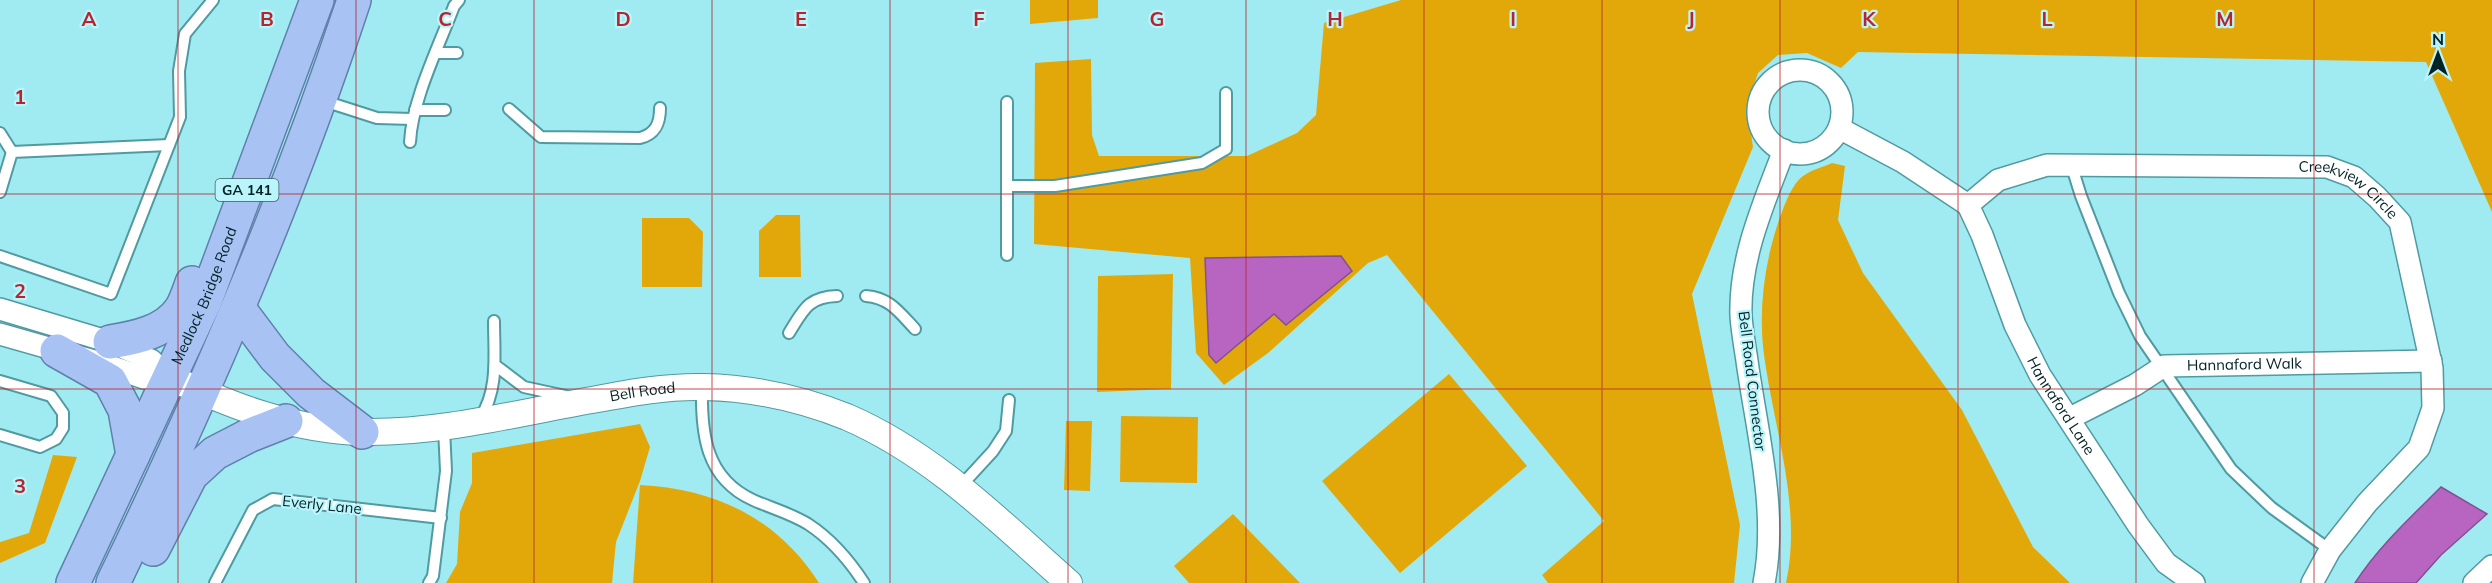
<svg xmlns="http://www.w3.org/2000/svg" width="2492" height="583" font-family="Mulish,sans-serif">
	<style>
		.green { fill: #e2a80a }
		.water { fill: #b865c1; stroke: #815192; stroke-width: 1.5 }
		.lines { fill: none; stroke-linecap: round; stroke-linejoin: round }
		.service-casing { stroke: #509aa1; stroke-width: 14 }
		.minor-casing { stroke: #509aa1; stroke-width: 24 }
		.tertiary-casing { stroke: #509aa1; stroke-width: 28 }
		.trunk-casing { stroke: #6080aa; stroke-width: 36 }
		.service { stroke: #fff; stroke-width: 10 }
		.minor { stroke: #fff; stroke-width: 21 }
		.tertiary { stroke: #fff; stroke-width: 26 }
		.trunk { stroke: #a8c2f4; stroke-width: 33 }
		.grid { fill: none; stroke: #b6252e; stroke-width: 1.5; stroke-opacity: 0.55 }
		.labels { text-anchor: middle; stroke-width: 4.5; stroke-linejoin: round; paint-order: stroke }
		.shield { fill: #baf5fb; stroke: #396165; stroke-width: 1.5 }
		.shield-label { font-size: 14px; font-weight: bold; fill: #022225 }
		.street-label { font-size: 15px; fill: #022225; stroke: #baf5fb }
		.grid-label { font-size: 20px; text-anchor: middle; font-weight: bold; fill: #b6252e; stroke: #baf5fb; stroke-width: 4.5; stroke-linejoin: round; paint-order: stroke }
	</style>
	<rect width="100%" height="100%" fill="#a0ebf2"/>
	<!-- green -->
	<g class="green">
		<polygon points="1030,0 1098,0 1098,18 1030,24"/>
		<polygon points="1401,0 2492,0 2492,212 2426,62 1858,52 1841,68 1807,53 1778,55 1758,73 1747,106 1753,147 1692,294 1740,525 1734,583 1548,583 1542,575 1604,521 1387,255 1368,263 1268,353 1224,385 1196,353 1190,258 1034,244 1035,63 1091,59 1092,135 1099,156 1247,156 1297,133 1316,115 1324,23"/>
		<path d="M1832,163L1845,166L1838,220L1863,273L1962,410L2033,547L2070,583H1786C1803,505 1772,424 1763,347C1759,304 1765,261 1779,220C1784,207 1791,185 1803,176C1811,170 1823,167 1832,163Z"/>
		<polygon points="776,215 800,215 801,277 759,277 759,231"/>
		<polygon points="642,218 689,218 703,232 702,287 642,287"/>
		<polygon points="1173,274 1171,389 1097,392 1098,276"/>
		<polygon points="1449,374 1527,466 1400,573 1322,481"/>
		<polygon points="1121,416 1198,417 1197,483 1120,482"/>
		<polygon points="1066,421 1092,421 1090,491 1064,490"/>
		<polygon points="640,424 650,447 640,481 616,542 612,583 446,583 457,564 460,512 472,483 472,453"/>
		<polygon points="53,455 77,457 45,543 0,563 0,542 29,533"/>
		<path d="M640,485C716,489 777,518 819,583H633Z"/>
		<polygon points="1233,514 1300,583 1189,583 1174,566"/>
	</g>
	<!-- water -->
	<g class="water">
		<polygon points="1341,256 1352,271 1286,325 1274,314 1216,363 1209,355 1205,258"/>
		<path d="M2441,487L2487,514L2441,555L2416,583H2355C2378,547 2411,517 2441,487Z"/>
	</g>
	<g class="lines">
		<defs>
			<g id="service">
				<polyline points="436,53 457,53"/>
				<polyline points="324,101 377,118 412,119"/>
				<path d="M509,109L541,137L640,138C656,134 660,123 660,108"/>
				<polyline points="415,110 445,110"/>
				<polyline points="0,133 12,152"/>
				<path d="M410,142C412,100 439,46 454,6L459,0"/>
				<polyline points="2071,164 2081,196 2119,293 2140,336 2231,469 2272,508 2330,550"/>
				<polyline points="1007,186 1055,186 1202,163 1226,149 1226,93"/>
				<polyline points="0,192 12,152 169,145"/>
				<polyline points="1007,255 1007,102"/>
				<polyline points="0,256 111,294 180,117 179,71 185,34 213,0"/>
				<path d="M866,296C890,298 899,312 915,329"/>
				<path d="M789,333C803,311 807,297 837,296"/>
				<polyline points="495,365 524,387 570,397"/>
				<polyline points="0,381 51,396 63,413 63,428 56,439 40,447 0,435"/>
				<path d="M702,387C701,433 705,478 753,500C771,508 790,513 808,524C831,539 849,560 864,583"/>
				<path d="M480,418C499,390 494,354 494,321"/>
				<polyline points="959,488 993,451 1006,431 1009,400"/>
				<polyline points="215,583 253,510 273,499 441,518"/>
				<polyline points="429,583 433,576 446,471 444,428"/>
			</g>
			<g id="minor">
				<circle cx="1800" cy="112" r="42"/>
				<polyline points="1839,128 1903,162 1968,205"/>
				<path id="s1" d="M1968,205L1998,180L2047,165L2327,167L2354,177L2377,197L2400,222L2432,368L2433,408L2419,448L2367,503L2330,550L2312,583"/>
				<path id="s2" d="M1968,205L1982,235L2015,325L2040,375L2138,525L2166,563L2194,583"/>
				<polyline points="0,309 110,342 151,360 169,377"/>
				<polyline points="0,334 98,362 144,378 169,377"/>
				<path id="s3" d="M2070,418L2135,385L2164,366L2431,361"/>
				<path d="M1764,583C1778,511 1757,433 1747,361C1745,347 1742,331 1741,316C1739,258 1764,203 1784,150"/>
				<polyline points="2474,583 2492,566"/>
			</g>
			<g id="tertiary">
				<path id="s4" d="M169,377C232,406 295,431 365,432C442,433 517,413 592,400C629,393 667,386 704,387C752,388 802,399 847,417C933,454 1000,522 1069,583"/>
			</g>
			<g id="trunk">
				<polyline points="239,309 275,357 311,393 362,432"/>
				<path d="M110,342C135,338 166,332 181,309C186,301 189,291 192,283"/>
				<polyline points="57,351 110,381 125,410 133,455"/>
				<polyline points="153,549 191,475 215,453 248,436 286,421"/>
				<path id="s5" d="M73,583L205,301L317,0"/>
				<path d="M113,583C205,393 288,200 354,0"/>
			</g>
		</defs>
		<!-- service casing -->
		<use href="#service" class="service-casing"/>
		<!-- minor casing -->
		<use href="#minor" class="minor-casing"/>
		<!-- tertiary casing -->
		<use href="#tertiary" class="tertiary-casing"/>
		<!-- trunk casing -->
		<use href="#trunk" class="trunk-casing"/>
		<!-- service -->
		<use href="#service" class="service"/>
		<!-- minor -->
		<use href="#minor" class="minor"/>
		<!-- tertiary -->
		<use href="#tertiary" class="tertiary"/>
		<!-- trunk -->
		<use href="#trunk" class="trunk"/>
	</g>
	<!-- grid -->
	<path class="grid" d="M178,0V583M356,0V583M534,0V583M712,0V583M890,0V583M1068,0V583M1246,0V583M1424,0V583M1602,0V583M1780,0V583M1958,0V583M2136,0V583M2314,0V583M0,194H2492M0,389H2492"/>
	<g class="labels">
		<!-- shield labels -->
		<rect class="shield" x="215.5" y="179" width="63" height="22" rx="4.5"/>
		<g class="shield-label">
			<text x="247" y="195">GA 141</text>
		</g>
		<!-- street labels -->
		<g class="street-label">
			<text dy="5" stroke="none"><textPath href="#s1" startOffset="399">Creekview Circle</textPath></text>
			<text dy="5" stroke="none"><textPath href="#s5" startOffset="316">Medlock Bridge Road</textPath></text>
			<text dy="5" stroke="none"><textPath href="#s3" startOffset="188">Hannaford Walk</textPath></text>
			<text transform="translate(1752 381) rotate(83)" y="5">Bell Road Connector</text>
			<text dy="5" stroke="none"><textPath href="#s4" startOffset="486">Bell Road</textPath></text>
			<text dy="5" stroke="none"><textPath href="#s2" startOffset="222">Hannaford Lane</textPath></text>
			<text transform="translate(322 505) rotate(6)" y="5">Everly Lane</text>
		</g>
	</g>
	<g class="grid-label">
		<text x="89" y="26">A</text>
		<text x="267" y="26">B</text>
		<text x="445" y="26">C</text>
		<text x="623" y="26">D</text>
		<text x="801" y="26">E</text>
		<text x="979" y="26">F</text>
		<text x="1157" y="26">G</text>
		<text x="1335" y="26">H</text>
		<text x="1513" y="26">I</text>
		<text x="1691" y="26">J</text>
		<text x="1869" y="26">K</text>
		<text x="2047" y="26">L</text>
		<text x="2225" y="26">M</text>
		<text x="20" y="104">1</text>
		<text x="20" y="298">2</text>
		<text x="20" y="493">3</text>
	</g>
	<!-- north arrow -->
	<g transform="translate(2438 54)" stroke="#baf5fb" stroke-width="4.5" paint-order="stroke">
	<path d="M0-4.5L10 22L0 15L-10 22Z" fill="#022225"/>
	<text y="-9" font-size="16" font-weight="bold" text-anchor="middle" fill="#022225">N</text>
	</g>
</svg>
